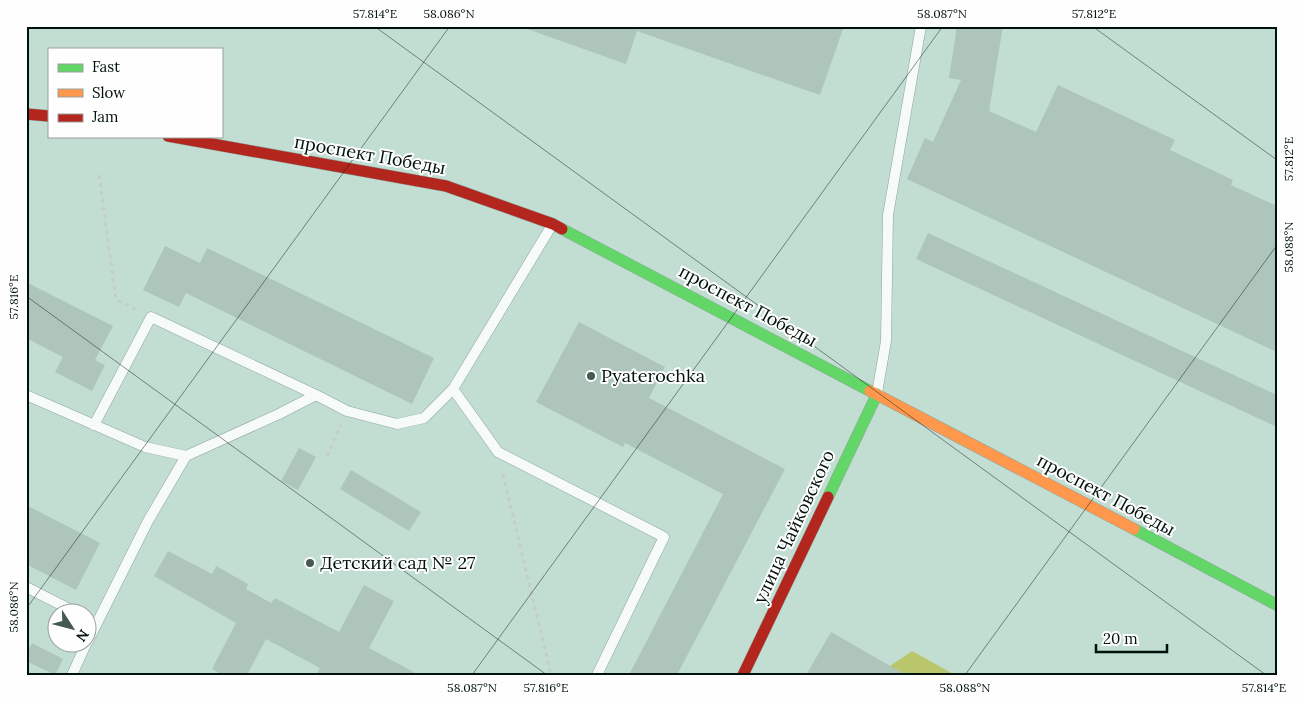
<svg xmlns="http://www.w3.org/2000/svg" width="1303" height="701" font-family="Lora,serif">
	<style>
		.forest { fill: #bac66b }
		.building { fill: #aec5bc }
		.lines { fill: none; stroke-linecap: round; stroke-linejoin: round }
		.lane-casing { stroke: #90a69e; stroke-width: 11 }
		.fast-casing { stroke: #90a69e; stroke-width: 12 }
		.slow-casing { stroke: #90a69e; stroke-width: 12 }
		.jam-casing { stroke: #90a69e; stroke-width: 12 }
		.path { stroke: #c5cdca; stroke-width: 3; stroke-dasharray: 4 4; stroke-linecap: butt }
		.lane { stroke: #f6faf8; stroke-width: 10 }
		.fast { stroke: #63d668; stroke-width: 11 }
		.slow { stroke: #ff974d; stroke-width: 11 }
		.jam { stroke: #b3261e; stroke-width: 11 }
		.ticks { fill: none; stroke: #00120b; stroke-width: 1; stroke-opacity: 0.45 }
		.poi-dot { fill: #445951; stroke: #fefefe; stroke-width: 2 }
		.labels { text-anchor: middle; stroke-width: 4; stroke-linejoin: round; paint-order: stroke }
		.street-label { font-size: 18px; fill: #00120b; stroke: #fefefe }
		.poi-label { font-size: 18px; fill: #00120b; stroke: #fefefe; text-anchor: start }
		.neatline { fill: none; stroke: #00120b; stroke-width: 2 }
		.ticks-label { font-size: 12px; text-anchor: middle; fill: #00120b }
	</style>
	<rect width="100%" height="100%" fill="#c2ded3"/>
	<!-- forest -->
	<polygon class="forest" points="912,651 955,675 885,675 890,666"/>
	<!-- building -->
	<g class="building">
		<polygon points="528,26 844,26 820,95 637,31 626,64 527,29"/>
		<polygon points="957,26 1003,26 989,111 1036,132 1058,85 1175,140 1170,150 1233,180 1231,185 1277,206 1277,352 907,179 925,138 933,142 961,80 949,78"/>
		<polygon points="928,233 1277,395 1277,427 916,259"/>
		<polygon points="165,246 200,263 207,248 434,358 412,404 186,293 179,307 143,290"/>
		<polygon points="26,282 113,326 95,360 105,365 92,391 55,372 63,357 26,338"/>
		<polygon points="579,322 665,367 649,398 785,469 677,675 629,675 723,494 625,443 623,447 536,402"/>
		<polygon points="299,448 316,457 298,490 281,481"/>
		<polygon points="351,470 421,512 409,531 340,489"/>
		<polygon points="26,505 100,543 76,590 26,564"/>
		<polygon points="168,551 212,574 216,566 248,584 246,589 271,603 275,598 339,632 364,585 394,601 369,648 419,675 316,675 320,668 266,639 247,675 223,675 212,669 236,623 154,576"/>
		<polygon points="831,632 906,675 806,675"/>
		<polygon points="32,643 63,659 55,675 26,661 26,654"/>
	</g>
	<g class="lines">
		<defs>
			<g id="lane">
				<polyline points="453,389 498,452 664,537 597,675"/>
				<polyline points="877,393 886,341 888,215 921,26"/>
				<polyline points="26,395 145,447 186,456 279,414 316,395 347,411 397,424 424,418 453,389 552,225"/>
				<polyline points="94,425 151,317 316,395"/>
				<polyline points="26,587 79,614"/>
				<polyline points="88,641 148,521 186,456"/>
				<polyline points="72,675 86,644"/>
			</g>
			<g id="fast">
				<polyline points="562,229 870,391"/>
				<polyline points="828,497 877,394"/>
				<polyline points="1134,529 1277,605"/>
			</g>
			<polyline id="slow" points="870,391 1134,529"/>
			<g id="jam">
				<polyline points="26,114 49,116"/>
				<polyline points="168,136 446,186 553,224 562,229"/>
				<polyline points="743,675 828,497"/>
			</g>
		</defs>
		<!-- lane casing -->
		<use href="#lane" class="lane-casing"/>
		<!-- fast casing -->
		<use href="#fast" class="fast-casing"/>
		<!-- slow casing -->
		<use href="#slow" class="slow-casing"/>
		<!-- jam casing -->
		<use href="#jam" class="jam-casing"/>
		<!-- path -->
		<g class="path">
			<polyline points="99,175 116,300 137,310"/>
			<polyline points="327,456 341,425"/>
			<polyline points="503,474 551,675"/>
		</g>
		<!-- lane -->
		<use href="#lane" class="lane"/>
		<!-- fast -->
		<use href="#fast" class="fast"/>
		<!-- slow -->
		<use href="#slow" class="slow"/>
		<!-- jam -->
		<use href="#jam" class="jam"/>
	</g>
	<!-- ticks -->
	<path class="ticks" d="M374,26L1266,675M1092,26L1277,160M26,296L547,675M26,609L450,26M472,675L943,26M965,675L1277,245"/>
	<!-- markers -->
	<g class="poi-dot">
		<circle cx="591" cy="376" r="5"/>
		<circle cx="310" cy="563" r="5"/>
	</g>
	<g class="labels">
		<!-- street labels -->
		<g class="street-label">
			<text transform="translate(370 155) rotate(10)" y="6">проспект Победы</text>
			<text transform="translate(748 306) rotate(28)" y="6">проспект Победы</text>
			<text transform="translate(1106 495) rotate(28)" y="6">проспект Победы</text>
			<text transform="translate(794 527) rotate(-65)" y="6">улица Чайковского</text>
		</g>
		<!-- poi labels -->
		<g class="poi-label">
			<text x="601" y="382">Pyaterochka</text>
			<text x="320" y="569">Детский сад № 27</text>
		</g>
	</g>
	<!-- border -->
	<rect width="1303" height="701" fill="none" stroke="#fefefe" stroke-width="55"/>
	<!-- legend -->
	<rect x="48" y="48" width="175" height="90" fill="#fefefe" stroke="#98a09d"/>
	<rect x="58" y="64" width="25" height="8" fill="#63d668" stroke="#98a09d"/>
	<text x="92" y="72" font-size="15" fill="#00120b">Fast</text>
	<rect x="58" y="89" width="25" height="8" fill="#ff974d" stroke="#98a09d"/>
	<text x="92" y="98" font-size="15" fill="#00120b">Slow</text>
	<rect x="58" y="114" width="25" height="8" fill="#b3261e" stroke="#98a09d"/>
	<text x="92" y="122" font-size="15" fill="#00120b">Jam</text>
	<!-- north arrow -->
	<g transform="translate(72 628) rotate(126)"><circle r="24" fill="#fefefe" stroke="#98a09d"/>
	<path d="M0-4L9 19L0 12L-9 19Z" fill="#445951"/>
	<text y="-8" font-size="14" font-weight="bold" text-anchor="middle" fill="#00120b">N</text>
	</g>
	<!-- scale -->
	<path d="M1096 644v8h71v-8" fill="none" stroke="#00120b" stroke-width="2.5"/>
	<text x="1103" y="644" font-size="15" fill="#00120b" stroke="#fefefe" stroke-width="4" paint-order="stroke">20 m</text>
	<rect x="28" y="28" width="1248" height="646" class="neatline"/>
	<g class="ticks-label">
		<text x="375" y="18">57.814°E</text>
		<text x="449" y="18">58.086°N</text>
		<text x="942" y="18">58.087°N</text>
		<text x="1094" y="18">57.812°E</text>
		<text transform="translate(1289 159) rotate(-90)" y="4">57.812°E</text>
		<text transform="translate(1289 247) rotate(-90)" y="4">58.088°N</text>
		<text transform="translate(14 297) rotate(-90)" y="4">57.816°E</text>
		<text transform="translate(14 607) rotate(-90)" y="4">58.086°N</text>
		<text x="472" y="692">58.087°N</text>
		<text x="546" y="692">57.816°E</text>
		<text x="965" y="692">58.088°N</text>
		<text x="1264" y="692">57.814°E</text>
	</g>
</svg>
